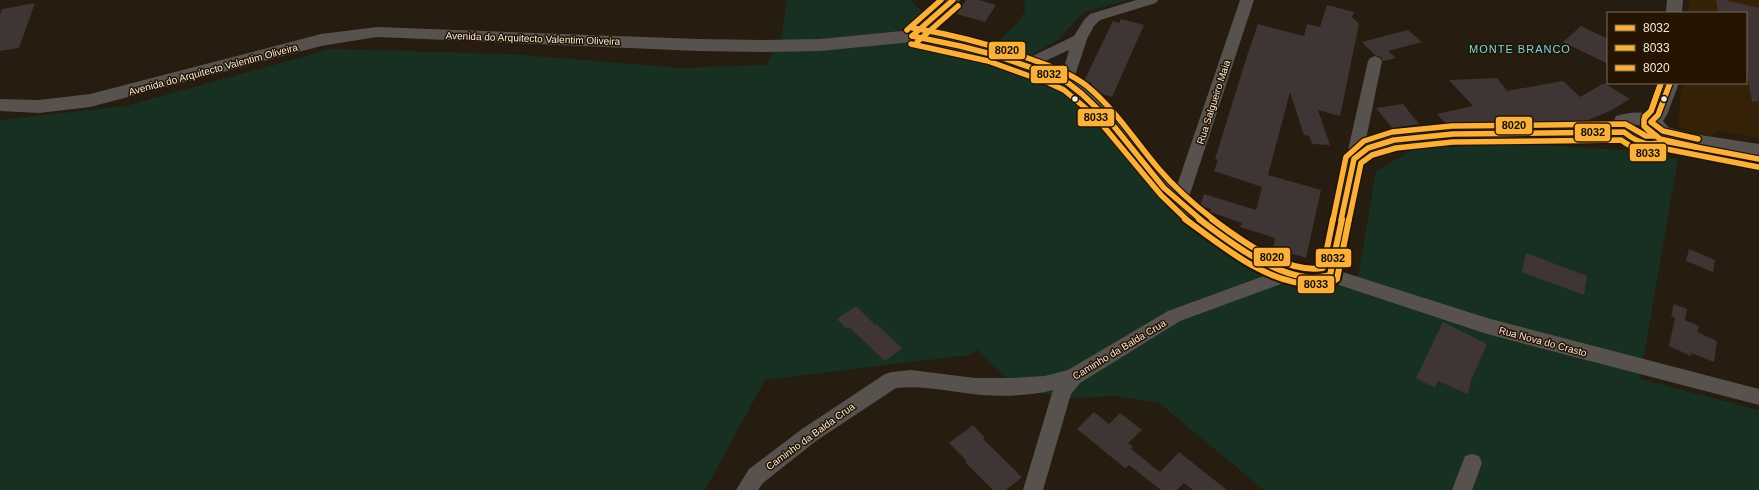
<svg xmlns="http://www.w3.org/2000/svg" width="1759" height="490" font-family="Arial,sans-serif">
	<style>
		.built { fill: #352106 }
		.green { fill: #183022 }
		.building { fill: #403535 }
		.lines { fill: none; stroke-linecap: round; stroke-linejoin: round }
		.minor { fill: #57524e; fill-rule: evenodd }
		.tertiary { fill: #57524e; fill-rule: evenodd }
		.bus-1-far1-casing { stroke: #241401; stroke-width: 8 }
		.bus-1-casing { stroke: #241401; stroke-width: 10 }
		.bus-2-far1-casing { stroke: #241401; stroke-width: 8 }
		.bus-2-casing { stroke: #241401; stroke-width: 10 }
		.bus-3-far1-casing { stroke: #241401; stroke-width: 8 }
		.bus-3-casing { stroke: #241401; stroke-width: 10 }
		.bus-1-far1 { stroke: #fbb03b; stroke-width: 5.5 }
		.bus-1 { stroke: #fbb03b; stroke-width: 6 }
		.bus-2-far1 { stroke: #fbb03b; stroke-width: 5.5 }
		.bus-2 { stroke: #fbb03b; stroke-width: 6 }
		.bus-3-far1 { stroke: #fbb03b; stroke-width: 5.5 }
		.bus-3 { stroke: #fbb03b; stroke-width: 6 }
		.bus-dot { fill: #f6eadd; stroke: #241401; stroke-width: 1.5 }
		.labels { text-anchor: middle; stroke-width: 3; stroke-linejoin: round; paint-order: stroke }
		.street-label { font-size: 10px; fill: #f6eadd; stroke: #241401 }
		.neighbourhood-label { font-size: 11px; letter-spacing: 1px; fill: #70d9ea; stroke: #241401 }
		.line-badge { stroke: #241401; stroke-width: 1.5 }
		.pale-badge-label { font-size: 11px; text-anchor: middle; font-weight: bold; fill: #111 }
	</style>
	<rect width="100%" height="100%" fill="#261c10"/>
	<!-- built -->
	<polygon class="built" points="1689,0 1759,0 1759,138 1719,131 1715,132 1711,136 1688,131 1679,126 1678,121 1682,83 1746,83 1746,13 1688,13"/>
	<!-- green -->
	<polygon class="green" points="787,0 911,0 923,13 899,31 916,45 985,52 1016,25 1025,11 1024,0 1128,0 1084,12 1058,40 1033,54 1028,70 1056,82 1210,238 1268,268 1319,284 1356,288 1376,171 1414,149 1513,143 1635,151 1678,159 1640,379 1759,410 1759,490 1264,490 1159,403 1116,396 1068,398 1019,389 977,350 969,355 765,380 705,490 0,490 0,120 126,106 331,49 509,54 681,68 766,65 781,39"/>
	<!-- building -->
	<g class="building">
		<polygon points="966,0 979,0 996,5 985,22 957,14"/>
		<polygon points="1716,0 1725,0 1759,8 1759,101 1752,102 1746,64 1746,13 1718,13"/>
		<polygon points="35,3 19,48 0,51 0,15 2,9"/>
		<polygon points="1327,5 1354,12 1352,17 1359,24 1340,116 1318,110 1330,145 1312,144 1309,136 1304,135 1290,92 1268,175 1321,190 1306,258 1273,248 1275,238 1240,227 1242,223 1210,212 1211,209 1200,206 1204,194 1256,210 1262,187 1214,171 1218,160 1215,159 1248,53 1258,24 1304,36 1307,24 1320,27"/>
		<polygon points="1121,19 1144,25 1112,97 1093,91 1090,89 1092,83 1084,81 1113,21 1119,23"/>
		<polygon points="1581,26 1608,39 1608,64 1563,42"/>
		<polygon points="1408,30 1422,42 1388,51 1396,58 1383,61 1381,57 1375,55 1362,42"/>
		<polygon points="1497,78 1507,91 1563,81 1580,97 1604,83 1630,99 1610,111 1579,124 1510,123 1448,126 1437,114 1473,106 1449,80"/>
		<polygon points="1403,104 1419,124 1392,128 1376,108"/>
		<polygon points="1689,249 1715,260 1713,272 1686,261"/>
		<polygon points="1526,253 1587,276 1584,295 1522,272"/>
		<polygon points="1674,304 1687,309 1685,320 1699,326 1697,332 1717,341 1714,362 1691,353 1691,356 1669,346 1675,318 1671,316"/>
		<polygon points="856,306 875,325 876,324 902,348 885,361 849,327 846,328 837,319"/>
		<polygon points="1443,322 1487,344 1471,380 1468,394 1438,381 1435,388 1416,378"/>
		<polygon points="1094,412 1109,424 1120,413 1142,430 1128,443 1133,447 1131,449 1160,472 1179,452 1227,490 1193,490 1184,483 1177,490 1161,490 1129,465 1125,468 1077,429"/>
		<polygon points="973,425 985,438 983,439 1022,477 1006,490 993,490 965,462 967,461 949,443"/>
	</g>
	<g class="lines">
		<!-- minor -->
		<g class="minor">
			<polygon points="945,0 960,0 917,39 912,40 907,39 905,36 907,33"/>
			<polygon points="1136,0 1158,0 1156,3 1100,20 1094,26 1087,39 1072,85 1067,87 1062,85 1060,82 1069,50 1030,68 1025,70 1020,68 1018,65 1020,62 1074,36 1084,20 1090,14"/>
			<polygon points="1240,0 1254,0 1187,203 1185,207 1179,209 1173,207 1171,203"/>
			<polygon points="1375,56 1380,58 1382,61 1362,159 1360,163 1354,165 1348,163 1346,159 1368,61 1370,58"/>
			<polygon points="1663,126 1694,134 1759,144 1759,156 1694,144 1658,135 1655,131 1658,127"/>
			<path d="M1291,266L1297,268L1300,273L1297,278L1180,321L1080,383L1071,394L1043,490H1023L1053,390C1031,396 996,397 973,394C947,391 922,385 896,388L816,441L763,483L758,490H736L749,469L802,429L885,374L892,372L911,370L975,378H1012L1045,376L1068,370L1168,311Z"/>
			<polygon points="1330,268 1487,318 1759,389 1759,405 1487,334 1324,280 1321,275 1324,270"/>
			<polygon points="1472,454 1479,456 1482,463 1472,490 1452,490 1465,456"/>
		</g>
		<!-- tertiary -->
		<g class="tertiary">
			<polygon points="1667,0 1683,0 1682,13 1666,13"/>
			<path d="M377,27L698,39L763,40L820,39L912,30L1001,50L1073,78L1097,96L1116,114L1186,198L1234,232L1264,251L1297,266L1304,268H1321L1344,159L1347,154L1361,143L1394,133L1453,127L1612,125L1616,116C1628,113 1636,111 1648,114L1661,83H1679L1667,115L1663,121L1675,135C1670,161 1633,152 1619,139L1453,141L1395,147L1375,153L1363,162L1341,275L1338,281L1319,286H1304L1291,282L1250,263L1220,244L1172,208L1102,124L1083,104L1061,86L996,60L912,42L820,51L763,52L698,51L377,37L321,46L90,107L39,113L0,111V99L39,100L90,94L321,34ZM1631,125C1640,124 1653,128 1655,137C1646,140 1635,134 1631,125Z"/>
		</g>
		<defs>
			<g id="bus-1-far1">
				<polyline points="912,36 960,46 991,54 1050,74 1068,83 1082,94 1108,119 1164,188 1201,220"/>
				<polyline points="912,36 953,0"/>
				<polyline points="1670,83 1658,115 1651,122 1663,131 1698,139"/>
				<path d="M1341,220L1354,159L1368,148L1394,140L1453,134L1624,132C1636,142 1649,148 1664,141L1759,159"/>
			</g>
			<path id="bus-1" d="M1199,219C1228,241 1269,272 1305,277C1314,279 1322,277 1330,275L1342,219"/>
			<g id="bus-2-far1">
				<polyline points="917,42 958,6"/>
				<polyline points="911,44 988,61 1049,83 1064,90 1095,116 1161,195 1187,220"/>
				<polyline points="1661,83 1651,111 1644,119 1644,126 1660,139 1696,147"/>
				<path d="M1349,220L1361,163L1372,155L1396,148L1453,142L1621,140C1635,150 1649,156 1666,149L1758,167"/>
			</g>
			<path id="bus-2" d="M1185,219C1222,246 1269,286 1317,284C1324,284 1331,284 1337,279L1349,219"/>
			<g id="bus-3-far1">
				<path d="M913,28C954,35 994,45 1033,60C1052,67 1070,73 1087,86C1115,109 1135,141 1158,168C1175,188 1193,204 1214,220"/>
				<polyline points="907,30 941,0"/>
				<polyline points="1645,116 1651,111 1661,83"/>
				<polyline points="1333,220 1346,157 1364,141 1392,132 1452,126 1625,124 1646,136 1656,136 1647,129"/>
			</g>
			<path id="bus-3" d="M1212,219C1240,240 1286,274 1323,268L1333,219"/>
		</defs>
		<!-- bus-1-far1 casing -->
		<use href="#bus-1-far1" class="bus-1-far1-casing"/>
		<!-- bus-1 casing -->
		<use href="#bus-1" class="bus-1-casing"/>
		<!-- bus-2-far1 casing -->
		<use href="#bus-2-far1" class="bus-2-far1-casing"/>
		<!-- bus-2 casing -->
		<use href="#bus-2" class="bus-2-casing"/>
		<!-- bus-3-far1 casing -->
		<use href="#bus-3-far1" class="bus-3-far1-casing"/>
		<!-- bus-3 casing -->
		<use href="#bus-3" class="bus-3-casing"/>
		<!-- bus-1-far1 -->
		<use href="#bus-1-far1" class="bus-1-far1"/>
		<!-- bus-1 -->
		<use href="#bus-1" class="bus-1"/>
		<!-- bus-2-far1 -->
		<use href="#bus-2-far1" class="bus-2-far1"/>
		<!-- bus-2 -->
		<use href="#bus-2" class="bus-2"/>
		<!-- bus-3-far1 -->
		<use href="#bus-3-far1" class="bus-3-far1"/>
		<!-- bus-3 -->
		<use href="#bus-3" class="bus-3"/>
	</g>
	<!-- markers -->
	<g class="bus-dot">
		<circle cx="1075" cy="99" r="3.5"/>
		<circle cx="1664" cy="99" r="3.5"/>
	</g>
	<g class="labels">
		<!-- street labels -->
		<g class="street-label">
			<text transform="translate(533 38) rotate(2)" y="4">Avenida do Arquitecto Valentim Oliveira</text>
			<text transform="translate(213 69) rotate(-15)" y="4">Avenida do Arquitecto Valentim Oliveira</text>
			<text transform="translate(1213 102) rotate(-72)" y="4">Rua Salgueiro Maia</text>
			<text transform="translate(1543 341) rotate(15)" y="4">Rua Nova do Crasto</text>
			<text transform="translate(1119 349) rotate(-31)" y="4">Caminho da Balda Crua</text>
			<text transform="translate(810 436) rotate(-36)" y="4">Caminho da Balda Crua</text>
		</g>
		<!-- neighbourhood labels -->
		<g class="neighbourhood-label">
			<text x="1520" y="53">MONTE BRANCO</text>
		</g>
	</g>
	<g class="line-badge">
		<rect x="988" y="41" width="38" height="19" rx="4" fill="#fbb03b"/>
		<rect x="1030" y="65" width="38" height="19" rx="4" fill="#fbb03b"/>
		<rect x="1077" y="108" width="38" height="19" rx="4" fill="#fbb03b"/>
		<rect x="1495" y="116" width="38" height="19" rx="4" fill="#fbb03b"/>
		<rect x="1574" y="123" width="37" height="19" rx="4" fill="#fbb03b"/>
		<rect x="1629" y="143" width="38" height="19" rx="4" fill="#fbb03b"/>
		<rect x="1253" y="247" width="38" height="20" rx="4" fill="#fbb03b"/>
		<rect x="1315" y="248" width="37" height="20" rx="4" fill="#fbb03b"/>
		<rect x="1297" y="275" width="38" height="19" rx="4" fill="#fbb03b"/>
	</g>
	<g class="pale-badge-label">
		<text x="1007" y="54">8020</text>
		<text x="1049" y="78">8032</text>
		<text x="1096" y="121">8033</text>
		<text x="1514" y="129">8020</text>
		<text x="1593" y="136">8032</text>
		<text x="1648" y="157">8033</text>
		<text x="1272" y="261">8020</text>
		<text x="1333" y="262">8032</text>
		<text x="1316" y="288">8033</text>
	</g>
	<!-- legend -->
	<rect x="1607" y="12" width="140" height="72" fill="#241401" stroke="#786a59"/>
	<rect x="1615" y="25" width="20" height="6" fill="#fbb03b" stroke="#786a59"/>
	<text x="1643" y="32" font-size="12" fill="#f6eadd">8032</text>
	<rect x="1615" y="45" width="20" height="6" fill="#fbb03b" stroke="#786a59"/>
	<text x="1643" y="52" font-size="12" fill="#f6eadd">8033</text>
	<rect x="1615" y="65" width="20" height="6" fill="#fbb03b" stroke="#786a59"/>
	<text x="1643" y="72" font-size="12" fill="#f6eadd">8020</text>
</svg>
